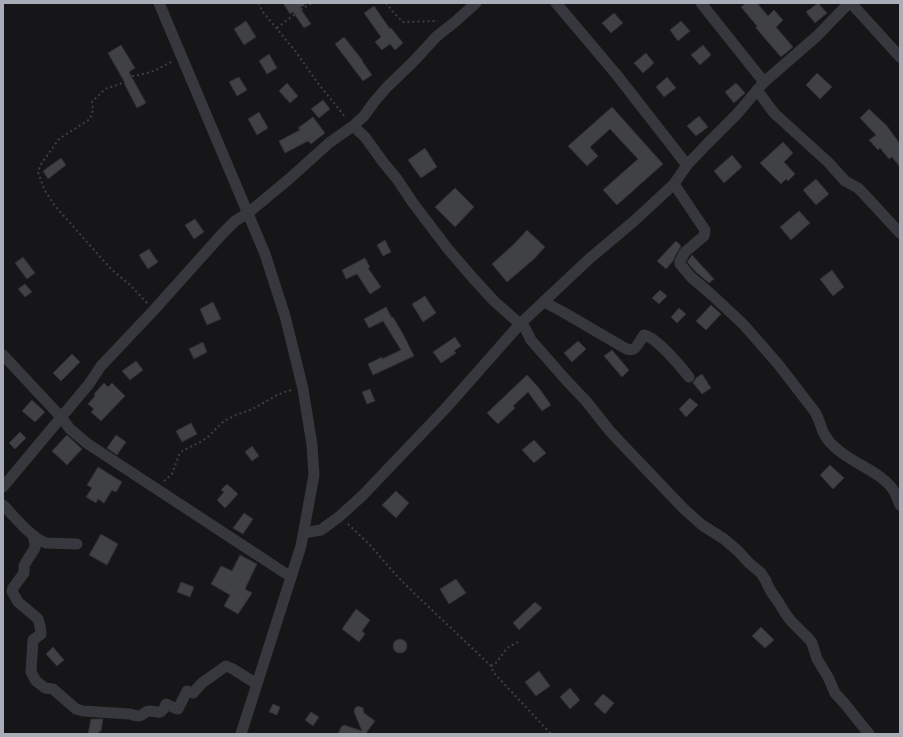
<svg xmlns="http://www.w3.org/2000/svg" width="903" height="737" font-family="'PT Sans',sans-serif">
	<style>
		.building { fill: #404145; stroke: #303034 }
		.lines { fill: none; stroke-linecap: round; stroke-linejoin: round }
		.path { stroke: #3d3f44; stroke-width: 2; stroke-dasharray: 2 3; stroke-linecap: butt }
		.minor { stroke: #37383d; stroke-width: 11 }
	</style>
	<rect width="100%" height="100%" fill="#161618"/>
	<!-- building -->
	<g class="building">
		<polygon points="283,3 307,3 300,8 311,24 304,28 293,12 290,14"/>
		<polygon points="746,3 757,3 768,16 774,10 783,20 776,27 793,47 781,57 756,28 757,26 741,7"/>
		<polygon points="818,3 827,13 815,23 806,12"/>
		<polygon points="374,6 390,29 391,28 403,43 395,50 390,44 382,50 375,42 381,37 364,13"/>
		<polygon points="614,13 623,23 611,33 602,23"/>
		<polygon points="246,21 256,37 244,45 234,29"/>
		<polygon points="681,21 690,31 678,41 670,30"/>
		<polygon points="344,37 363,61 362,61 372,75 363,81 335,44"/>
		<polygon points="121,45 135,68 129,72 146,103 137,108 124,83 125,83 108,53"/>
		<polygon points="703,45 711,55 700,65 691,55"/>
		<polygon points="646,53 654,63 643,73 634,63"/>
		<polygon points="269,54 277,68 267,74 259,61"/>
		<polygon points="817,73 832,87 820,99 806,85"/>
		<polygon points="239,77 247,90 237,96 229,82"/>
		<polygon points="667,77 676,88 664,97 656,87"/>
		<polygon points="287,83 298,96 290,103 279,91"/>
		<polygon points="736,83 745,93 734,103 725,92"/>
		<polygon points="323,100 330,109 319,118 311,109"/>
		<polygon points="612,107 663,164 617,205 603,190 638,159 610,129 590,147 598,156 587,166 568,146"/>
		<polygon points="869,109 887,126 900,144 900,167 892,157 889,159 880,148 878,150 869,140 876,135 860,118"/>
		<polygon points="259,112 268,128 257,135 248,119"/>
		<polygon points="699,116 708,127 696,136 687,126"/>
		<polygon points="313,117 325,133 311,144 308,141 285,153 279,141 300,130 298,128"/>
		<polygon points="783,142 793,153 784,162 795,174 788,181 786,179 781,184 760,163"/>
		<polygon points="425,148 437,167 421,178 408,160"/>
		<polygon points="732,155 742,167 724,183 714,171"/>
		<polygon points="61,158 66,165 48,179 43,171"/>
		<polygon points="816,179 829,194 816,205 803,190"/>
		<polygon points="455,188 474,207 455,227 435,207"/>
		<polygon points="799,211 810,223 791,240 780,227"/>
		<polygon points="195,219 204,232 194,239 185,225"/>
		<polygon points="527,230 545,247 534,259 507,282 492,264 514,244"/>
		<polygon points="385,240 391,252 383,256 377,245"/>
		<polygon points="676,241 681,246 674,258 673,261 666,269 657,261"/>
		<polygon points="149,249 158,262 148,269 139,255"/>
		<polygon points="692,255 714,279 709,283 696,272 687,262"/>
		<polygon points="23,257 35,273 27,279 15,263"/>
		<polygon points="365,258 370,267 368,268 381,287 370,294 357,274 346,279 342,270"/>
		<polygon points="832,270 844,287 833,296 820,279"/>
		<polygon points="25,284 32,292 25,297 18,289"/>
		<polygon points="660,290 667,296 659,304 652,298"/>
		<polygon points="425,296 436,313 423,322 412,304"/>
		<polygon points="213,302 221,319 207,325 200,309"/>
		<polygon points="711,305 721,314 706,330 696,321"/>
		<polygon points="386,307 392,318 393,317 403,334 414,356 373,375 368,364 382,357 382,359 401,350 383,321 369,328 364,319"/>
		<polygon points="679,308 686,314 677,323 671,317"/>
		<polygon points="455,337 461,346 454,351 456,353 441,363 433,352"/>
		<polygon points="578,341 586,349 572,362 564,353"/>
		<polygon points="203,342 207,352 194,359 189,349"/>
		<polygon points="612,350 629,370 622,377 604,356"/>
		<polygon points="72,354 80,362 61,381 53,373"/>
		<polygon points="136,361 143,370 130,380 122,371"/>
		<polygon points="702,374 711,388 702,394 693,383 696,378"/>
		<polygon points="527,375 539,388 551,405 542,411 528,392 513,406 515,408 498,424 487,413"/>
		<polygon points="104,383 108,387 112,383 125,396 101,421 91,412 94,409 88,404 95,396 94,394"/>
		<polygon points="370,389 375,401 367,404 362,392"/>
		<polygon points="690,398 698,405 686,417 679,409"/>
		<polygon points="32,400 45,412 35,422 22,411"/>
		<polygon points="191,423 197,434 182,442 176,431"/>
		<polygon points="20,432 26,438 15,449 9,443"/>
		<polygon points="67,435 82,449 67,465 52,451"/>
		<polygon points="116,435 126,442 117,455 107,448"/>
		<polygon points="534,440 546,453 534,463 522,450"/>
		<polygon points="252,446 259,456 252,461 245,452"/>
		<polygon points="830,465 844,478 833,489 820,475"/>
		<polygon points="98,467 122,482 116,492 112,490 104,503 98,499 96,503 86,497 92,488 87,485"/>
		<polygon points="227,484 238,494 225,508 217,500 224,492 221,490"/>
		<polygon points="396,491 409,503 396,518 382,505"/>
		<polygon points="244,513 253,519 243,534 233,528"/>
		<polygon points="101,534 118,544 107,565 89,555"/>
		<polygon points="240,555 257,564 245,589 252,593 238,614 224,606 230,595 211,584 221,566 232,571"/>
		<polygon points="456,579 466,593 449,604 440,589"/>
		<polygon points="181,582 194,587 190,597 177,592"/>
		<polygon points="535,602 542,608 519,630 513,623"/>
		<polygon points="356,609 370,620 362,631 365,634 359,642 342,629"/>
		<polygon points="761,627 774,640 765,648 752,636"/>
		<circle cx="400" cy="646" r="7"/>
		<polygon points="53,647 64,660 57,666 46,654"/>
		<polygon points="539,671 550,686 536,696 525,682"/>
		<polygon points="570,688 580,700 570,709 560,697"/>
		<polygon points="603,694 614,703 605,714 594,704"/>
		<polygon points="273,704 280,707 277,715 269,712"/>
		<polygon points="358,706 363,708 364,713 375,721 366,733 367,734 338,734 341,727 344,725 362,731 354,712 355,708"/>
		<polygon points="311,712 319,717 313,726 305,720"/>
		<polygon points="91,719 103,719 101,731 99,731 99,734 88,734"/>
	</g>
	<g class="lines">
		<!-- path -->
		<g class="path">
			<polyline points="258,3 263,12 296,52 317,82 346,118"/>
			<polyline points="386,3 394,13 403,22 438,21"/>
			<polyline points="277,28 300,10 312,3"/>
			<polyline points="147,303 130,285 111,269 55,206 45,191 38,172 41,164 59,139 90,119 93,110 92,102 105,89 120,84 125,79 132,76 139,75 154,71 173,61"/>
			<path d="M164,481L172,474L179,455L182,451C190,447 202,442 209,436C216,429 221,422 230,418C238,413 248,412 256,407C268,401 279,392 292,390"/>
			<polyline points="348,524 370,545 396,575 414,593 491,666 493,672 551,734"/>
			<polyline points="491,666 496,663 507,648 520,641"/>
		</g>
		<!-- minor -->
		<g class="minor">
			<polyline points="159,3 265,254 285,316 303,389 312,445 314,475 301,546 241,734"/>
			<polyline points="556,3 616,74 687,165"/>
			<polyline points="701,3 764,82"/>
			<polyline points="851,3 900,57"/>
			<polyline points="757,90 774,113 829,163 845,181 858,188 862,192 900,233"/>
			<polyline points="353,126 365,137 383,162 397,179 413,203 448,249 472,277 494,301 520,324 525,328 531,340 566,380 586,401 609,430 620,442 685,510 702,525 724,539 738,551 749,563 761,573 766,581 768,586 772,593 779,603 785,613 791,621 808,638 812,643 817,659 828,677 835,693 845,704 869,734"/>
			<path d="M674,184L705,230L704,236L685,252L680,261V264L691,277L713,296L743,324L778,364L815,412C820,420 821,430 826,437C829,442 833,446 837,449C853,464 885,473 895,493C897,497 898,501 900,505"/>
			<path d="M544,302L563,312L623,347C636,355 637,344 644,335C656,337 681,367 689,377"/>
			<polyline points="3,355 61,417 70,429 88,444 291,577"/>
			<polyline points="3,487 89,384 101,366 153,311 223,233 235,221 248,213 289,179 329,143 353,126 364,116 374,102 387,87 413,62 437,36 456,21 476,3"/>
			<path d="M3,505C15,517 30,537 46,543L77,544"/>
			<polyline points="304,533 321,530 340,516 363,495 445,409 520,324 589,259 633,222 674,184 687,165 706,145 737,114 764,82 817,36 849,3"/>
			<path d="M33,535L35,544V548L26,562L24,566V573L13,588L12,591L18,602L36,617L38,619L40,626L41,634L33,640L31,672L36,681L45,688L53,689L76,709L83,711L130,714C146,720 140,711 151,711C154,711 157,713 160,712C163,711 165,707 166,704L177,709H178L187,691L193,693L202,683L226,666L233,669L236,671L257,684"/>
		</g>
	</g>
	<!-- border -->
	<rect width="903" height="737" fill="none" stroke="#a8adb8" stroke-width="8"/>
</svg>
